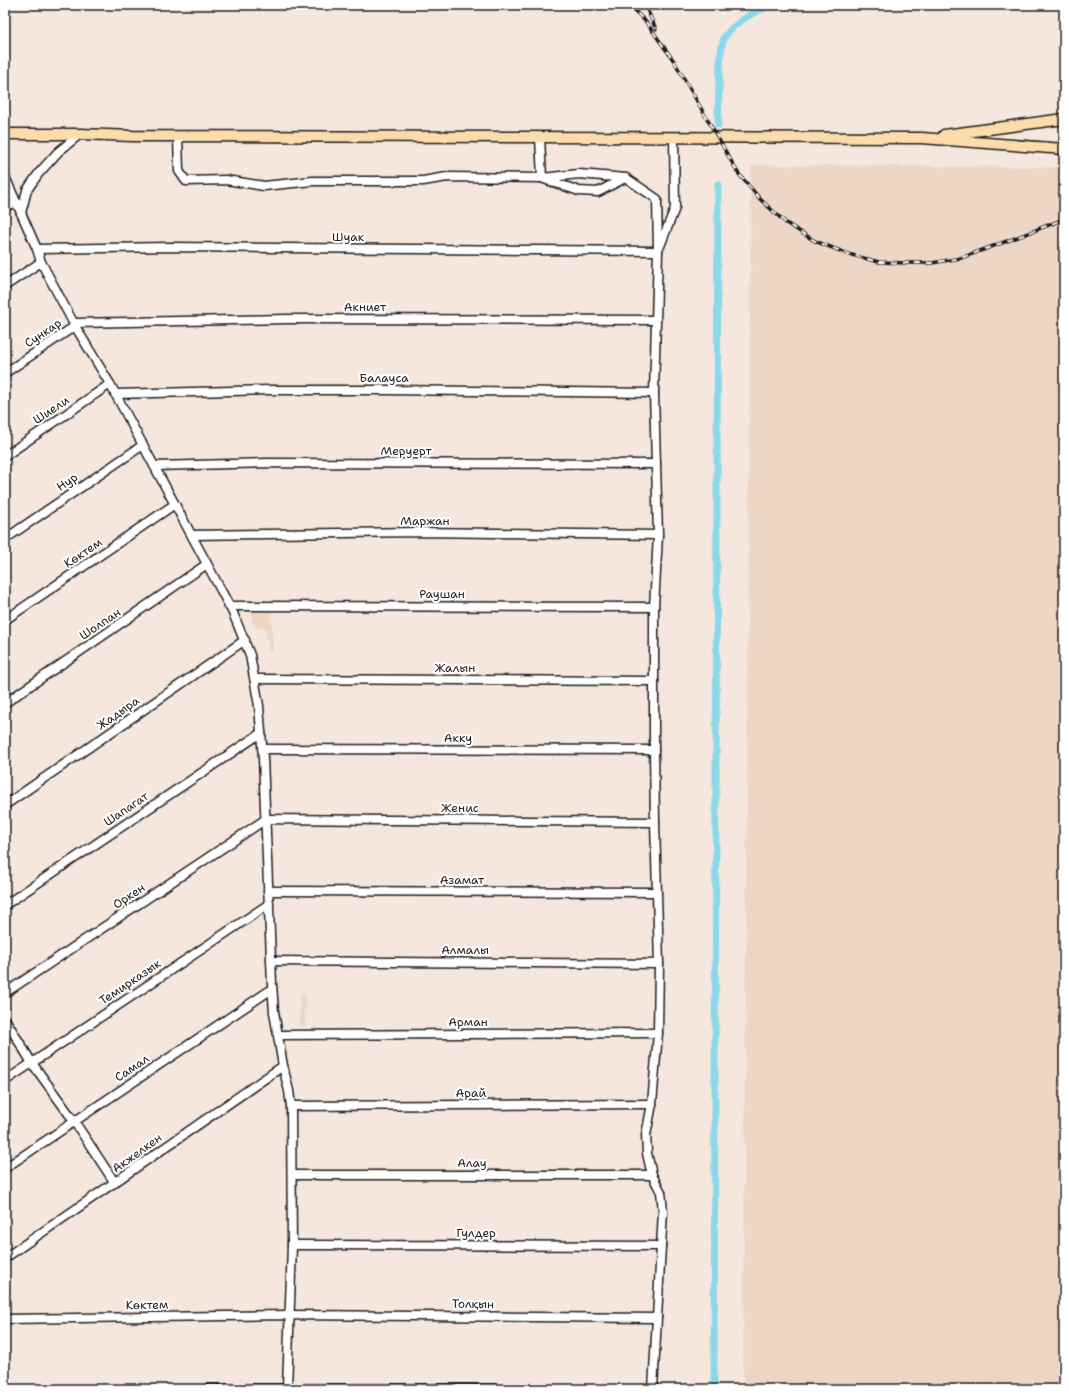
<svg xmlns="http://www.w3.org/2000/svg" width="1069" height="1394" font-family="'Shantell Sans',sans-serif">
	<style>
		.built { fill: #eed6c7 }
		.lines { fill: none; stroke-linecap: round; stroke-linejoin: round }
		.canal { stroke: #8bd8eb; stroke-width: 7 }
		.minor-casing { stroke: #1c1c1c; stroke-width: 11 }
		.major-casing { stroke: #1c1c1c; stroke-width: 13 }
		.minor { stroke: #fff; stroke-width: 8 }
		.major { stroke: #fddcac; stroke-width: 10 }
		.rail-casing { stroke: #1c1c1c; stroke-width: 3.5 }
		.rail { stroke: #fff; stroke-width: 2; stroke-dasharray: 6; stroke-linecap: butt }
		.labels { text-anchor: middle; stroke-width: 4; stroke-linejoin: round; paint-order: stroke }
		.street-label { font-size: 12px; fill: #1c1c1c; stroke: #fff }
	</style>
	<rect width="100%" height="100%" fill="#f5e7de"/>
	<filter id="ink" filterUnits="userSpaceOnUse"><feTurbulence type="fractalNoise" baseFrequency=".025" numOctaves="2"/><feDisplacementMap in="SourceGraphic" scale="8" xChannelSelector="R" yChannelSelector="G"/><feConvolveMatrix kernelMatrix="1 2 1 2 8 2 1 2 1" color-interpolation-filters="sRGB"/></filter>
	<g filter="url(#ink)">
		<!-- built -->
		<g class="built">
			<polygon points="751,165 1064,167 1064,1389 743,1389"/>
			<polygon points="271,607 273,652 269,652 268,639 266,639 266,628 255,628 255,624 252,624 252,608"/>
			<polygon points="300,995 306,995 305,1026 300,1026"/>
		</g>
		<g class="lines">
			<!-- canal -->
			<g class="canal">
				<path d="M718,125C719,110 718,46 725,36C736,21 753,13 770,5"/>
				<polyline points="714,1389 718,184"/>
			</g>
			<defs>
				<g id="minor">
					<polyline points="178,137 179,171 186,181 226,180 264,186 313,181 423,181 447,177 542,178 540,137"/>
					<polyline points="5,177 37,249 41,262 75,326 110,384 207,564 233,613 250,655 259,706 263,758 272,984 274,1012 283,1066 289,1091 291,1106 292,1245 287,1389"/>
					<polyline points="542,178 579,174 626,178 657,199 658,251 654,393 658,535 654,607 654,750 655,822 659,964 658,1033 652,1104 646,1135 647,1153 652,1175 661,1192 663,1211 653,1389"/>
					<polyline points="544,179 579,191 598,192 625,178"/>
					<polyline points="5,207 16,202"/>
					<polyline points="21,213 27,190 39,173 58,152 80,134"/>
					<polyline points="660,246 675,208 674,137"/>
					<polyline points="37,249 170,247 658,251"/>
					<polyline points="5,286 41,262"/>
					<polyline points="74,323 288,319 656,320"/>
					<polyline points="5,373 75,326"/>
					<polyline points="115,394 270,390 387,390 654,393"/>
					<polyline points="5,456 110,384"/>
					<polyline points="155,466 266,463 656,464"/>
					<polyline points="192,535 418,532 658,535"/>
					<polyline points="5,539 143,445"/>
					<polyline points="229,606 654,607"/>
					<polyline points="5,620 175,504"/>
					<polyline points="255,679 654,681"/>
					<polyline points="5,703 207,564"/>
					<polyline points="263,749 654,750"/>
					<polyline points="5,805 245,640"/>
					<polyline points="268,891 657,892"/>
					<polyline points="5,905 261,733"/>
					<polyline points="271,961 659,964"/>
					<polyline points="5,993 266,819 655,822"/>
					<polyline points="5,1019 32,1063 74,1121 115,1183"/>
					<polyline points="279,1035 658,1033"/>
					<polyline points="5,1081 269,904"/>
					<polyline points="291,1106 652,1104"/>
					<polyline points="5,1168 272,989"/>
					<polyline points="293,1175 652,1175"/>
					<polyline points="292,1245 661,1246"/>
					<polyline points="5,1258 283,1066"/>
					<polyline points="5,1319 290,1315 657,1318"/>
					<polyline points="207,1389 496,1389"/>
				</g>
				<g id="major">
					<polyline points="5,134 80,134 133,136 922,138 1064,149"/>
					<polyline points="944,135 1064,119"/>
				</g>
			</defs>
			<!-- minor casing -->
			<use href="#minor" class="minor-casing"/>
			<!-- major casing -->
			<use href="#major" class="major-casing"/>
			<!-- minor -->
			<use href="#minor" class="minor"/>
			<!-- major -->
			<use href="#major" class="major"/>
			<defs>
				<g id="rail">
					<polyline points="629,5 646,22 674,61 738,173 760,199 786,223 815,241 848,254 879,262 907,263 932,263 961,258 1018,237 1064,219"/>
					<polyline points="645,5 656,29"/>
				</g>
			</defs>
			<!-- rail casing -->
			<use href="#rail" class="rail-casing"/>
			<!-- rail -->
			<use href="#rail" class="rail"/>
		</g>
	</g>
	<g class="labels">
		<!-- street labels -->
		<g class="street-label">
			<text x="348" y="241">Шуак</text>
			<text x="365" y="311">Акниет</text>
			<text transform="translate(43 333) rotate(-34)" y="4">Сункар</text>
			<text x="384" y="382">Балауса</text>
			<text transform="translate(51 410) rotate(-34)" y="4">Шиели</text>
			<text x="406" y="455">Меруерт</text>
			<text transform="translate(67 482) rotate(-34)" y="4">Нур</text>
			<text x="425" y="525">Маржан</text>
			<text transform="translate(83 553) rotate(-34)" y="4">Көктем</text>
			<text x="442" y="598">Раушан</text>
			<text transform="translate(100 624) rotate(-34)" y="4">Шолпан</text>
			<text x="455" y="672">Жалын</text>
			<text transform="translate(118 713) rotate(-35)" y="4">Жадыра</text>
			<text x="458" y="742">Акку</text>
			<text x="460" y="812">Женис</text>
			<text transform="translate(126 809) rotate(-34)" y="4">Шапагат</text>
			<text x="462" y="884">Азамат</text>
			<text transform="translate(129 896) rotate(-34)" y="4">Оркен</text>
			<text x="465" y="954">Алмалы</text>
			<text transform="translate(130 982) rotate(-34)" y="4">Темирказык</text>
			<text x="468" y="1026">Арман</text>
			<text transform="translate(132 1068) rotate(-34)" y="4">Самал</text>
			<text x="471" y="1097">Арай</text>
			<text transform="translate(137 1153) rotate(-36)" y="4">Акжелкен</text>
			<text x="472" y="1167">Алау</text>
			<text x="476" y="1237">Гулдер</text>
			<text transform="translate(473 1304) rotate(1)" y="4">Толқын</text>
			<text transform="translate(147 1305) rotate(-1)" y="4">Көктем</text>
		</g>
	</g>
	<!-- margin -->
	<rect width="1069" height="1394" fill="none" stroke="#fff" stroke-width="20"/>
	<rect x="10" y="10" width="1049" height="1374" fill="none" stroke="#1c1c1c" stroke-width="1.5" filter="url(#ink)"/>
</svg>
